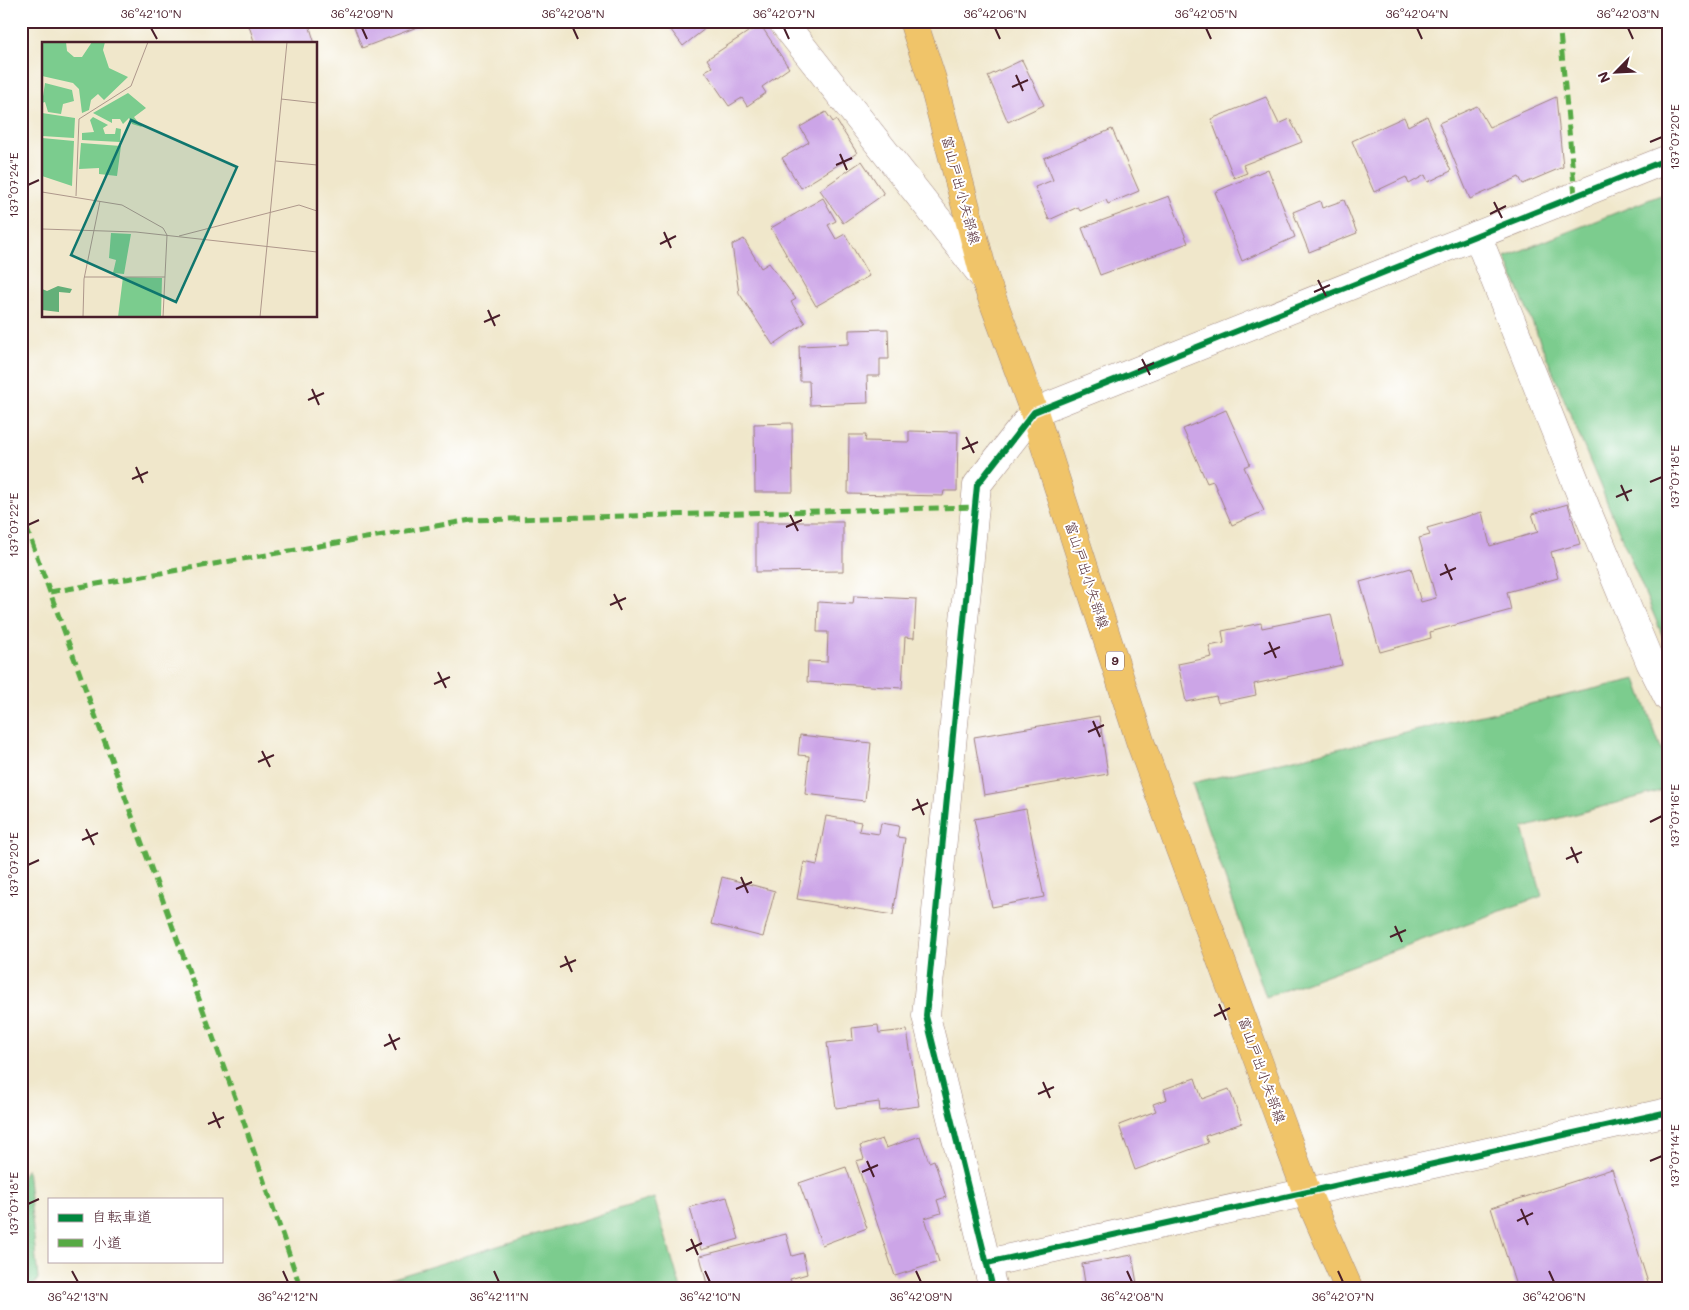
<svg xmlns="http://www.w3.org/2000/svg" width="1689" height="1310" font-family="Mali,'Klee One',sans-serif">
	<style>
		.green { fill: #7bcc8e; stroke: #62765c }
		.building { fill: #cca5e7 }
		.lines { fill: none; stroke-linecap: round; stroke-linejoin: round }
		.minor-casing { stroke: #9d837b; stroke-width: 29 }
		.primary-casing { stroke: #9d837b; stroke-width: 29 }
		.minor { stroke: #fff; stroke-width: 28 }
		.primary { stroke: #f0c469; stroke-width: 28 }
		.quiet { stroke: #57aa44; stroke-width: 5; stroke-dasharray: 10 5; stroke-linecap: butt }
		.cycleway-casing { stroke: #fff; stroke-width: 9 }
		.cycleway { stroke: #00873e; stroke-width: 6 }
		.ticks { fill: none; stroke: #4a1f2b; stroke-width: 2 }
		.labels { text-anchor: middle; stroke-width: 4; stroke-linejoin: round; paint-order: stroke }
		.shield { fill: #fff; stroke: #80626b; stroke-width: 1 }
		.shield-label { font-size: 12px; font-weight: bold; fill: #4a1f2b }
		.street-label { font-size: 14px; fill: #4a1f2b; stroke: #fff }
		.inset-road { fill: none; stroke: #ae978b; stroke-width: 1 }
		.view { fill: #0f766e; fill-opacity: 0.15; stroke: #0f766e; stroke-width: 2.5 }
		.inset-edge { fill: none; stroke: #4a1f2b; stroke-width: 2.5 }
		.neatline { fill: none; stroke: #4a1f2b; stroke-width: 2 }
		.ticks-label { font-size: 12px; text-anchor: middle; fill: #4a1f2b }
	</style>
	<rect width="100%" height="100%" fill="#fff"/>
	<filter id="ink" filterUnits="userSpaceOnUse"><feTurbulence type="fractalNoise" baseFrequency=".02" numOctaves="2"/><feDisplacementMap in="SourceGraphic" scale="10" xChannelSelector="R" yChannelSelector="G"/><feConvolveMatrix kernelMatrix="1 2 1 2 8 2 1 2 1" color-interpolation-filters="sRGB"/></filter>
	<filter id="wash" filterUnits="userSpaceOnUse"><feTurbulence type="fractalNoise" baseFrequency=".0096" numOctaves="4" result="noise"/><feDisplacementMap in="SourceGraphic" scale="20" xChannelSelector="R" yChannelSelector="G"/><feGaussianBlur stdDeviation="1.12" result="paint"/><feColorMatrix in="noise" values="0 0 0 0 0 0 0 0 0 0 0 0 0 0 0 0 0 1.4 0 .05"/><feComposite in="paint" operator="in"/></filter>
	<g filter="url(#wash)">
		<rect width="100%" height="100%" fill="#f0e7cb"/>
		<!-- green -->
		<g class="green">
			<polygon points="1668,192 1668,649 1505,257"/>
			<polygon points="1636,679 1668,768 1668,789 1523,828 1542,896 1266,997 1192,783"/>
			<polygon points="27,1168 38,1279 31,1289 21,1289 21,1179"/>
			<polygon points="654,1198 681,1289 358,1289"/>
		</g>
		<g id="blocks">
			<!-- building -->
			<g class="building">
				<polygon points="265,21 308,21 315,44 255,44 249,26"/>
				<polygon points="352,21 433,21 362,48"/>
				<polygon points="664,21 715,21 683,46"/>
				<polygon points="760,24 789,68 762,87 766,93 747,106 742,98 729,106 705,71 712,67 707,59"/>
				<polygon points="1022,60 1044,105 1008,122 988,76"/>
				<polygon points="1266,97 1279,124 1290,119 1302,142 1243,165 1247,173 1234,178 1211,119"/>
				<polygon points="1556,97 1563,167 1523,184 1519,177 1470,199 1439,123 1477,106 1489,127"/>
				<polygon points="826,112 833,122 836,120 857,153 801,188 782,158 809,142 800,127"/>
				<polygon points="1427,116 1451,171 1428,182 1425,175 1409,184 1406,177 1374,192 1352,141 1404,117 1408,126"/>
				<polygon points="1112,129 1139,191 1108,204 1106,200 1080,211 1078,207 1049,220 1035,187 1053,180 1044,158"/>
				<polygon points="862,161 884,194 843,223 820,190"/>
				<polygon points="1268,169 1295,237 1242,261 1215,192"/>
				<polygon points="1169,196 1188,243 1100,275 1082,228"/>
				<polygon points="823,198 836,221 828,225 836,239 845,234 869,276 816,306 771,228"/>
				<polygon points="1344,200 1357,233 1309,252 1293,212 1320,201 1322,208"/>
				<polygon points="744,239 761,268 769,263 796,299 791,302 805,323 773,345 739,293 732,245"/>
				<polygon points="888,329 889,359 880,359 880,376 867,376 868,403 810,405 809,381 800,381 799,346 849,344 849,330"/>
				<polygon points="1226,410 1250,464 1244,467 1264,511 1232,525 1213,481 1207,483 1183,429"/>
				<polygon points="792,423 793,492 755,492 754,424"/>
				<polygon points="909,431 958,432 957,491 944,491 943,496 848,494 849,435 866,435 865,441 909,442"/>
				<polygon points="1568,504 1580,544 1551,552 1558,578 1507,592 1511,610 1430,632 1431,638 1380,652 1360,582 1411,568 1421,602 1436,598 1419,538 1430,535 1427,528 1482,512 1490,546 1538,532 1532,514"/>
				<polygon points="756,522 843,522 843,571 756,572"/>
				<polygon points="854,596 916,599 914,638 905,637 902,688 807,682 808,661 827,662 828,632 817,632 818,602 853,604"/>
				<polygon points="1331,614 1342,665 1254,684 1256,695 1218,703 1216,696 1186,702 1178,664 1212,657 1209,646 1224,643 1222,631 1261,623 1262,628"/>
				<polygon points="1099,716 1108,774 984,795 974,737"/>
				<polygon points="800,735 871,743 865,801 805,794 809,756 798,755"/>
				<polygon points="1026,809 1044,897 992,907 974,819"/>
				<polygon points="826,816 861,822 859,831 879,834 881,823 899,826 897,837 905,838 893,915 797,899 804,862 817,865"/>
				<polygon points="722,877 775,891 763,937 711,924"/>
				<polygon points="878,1025 879,1033 907,1030 919,1106 880,1111 879,1102 836,1108 827,1043 853,1040 852,1028"/>
				<polygon points="1195,1078 1202,1099 1229,1089 1242,1123 1205,1136 1208,1143 1135,1170 1119,1125 1156,1111 1153,1104 1167,1099 1164,1089"/>
				<polygon points="920,1136 929,1162 934,1160 946,1197 937,1200 941,1213 925,1218 939,1262 895,1276 856,1161 864,1159 860,1146 882,1139 886,1148"/>
				<polygon points="846,1167 867,1228 822,1245 799,1183"/>
				<polygon points="1612,1169 1650,1289 1517,1289 1491,1208"/>
				<polygon points="727,1197 739,1239 701,1250 690,1207"/>
				<polygon points="786,1234 792,1256 803,1253 807,1274 790,1279 793,1289 719,1289 718,1285 708,1288 700,1256"/>
				<polygon points="1132,1255 1138,1289 1086,1289 1082,1264"/>
			</g>
		</g>
	</g>
	<g filter="url(#ink)">
		<use href="#blocks" fill-opacity="0" stroke="#9d837b" stroke-width="1"/>
		<g class="lines">
			<defs>
				<g id="minor">
					<polyline points="782,21 985,279"/>
					<polyline points="1477,235 1590,518 1650,662 1668,698"/>
					<polyline points="987,1263 1668,1112"/>
					<polyline points="993,1289 926,1016 977,485 1034,412 1668,159"/>
				</g>
				<polyline id="primary" points="913,21 932,79 985,279 1034,412 1141,744 1307,1193 1349,1289"/>
			</defs>
			<!-- minor casing -->
			<use href="#minor" class="minor-casing"/>
			<!-- primary casing -->
			<use href="#primary" class="primary-casing"/>
			<!-- minor -->
			<use href="#minor" class="minor"/>
			<!-- primary -->
			<use href="#primary" class="primary"/>
			<!-- quiet -->
			<g class="quiet">
				<polyline points="1559,21 1575,196"/>
				<polyline points="21,513 240,1111 301,1289"/>
				<polyline points="50,592 471,520 974,507"/>
			</g>
			<defs>
				<g id="cycleway">
					<polyline points="987,1263 1668,1112"/>
					<polyline points="993,1289 926,1016 977,485 1034,412 1668,159"/>
				</g>
			</defs>
			<!-- cycleway casing -->
			<use href="#cycleway" class="cycleway-casing"/>
			<!-- cycleway -->
			<use href="#cycleway" class="cycleway"/>
		</g>
	</g>
	<!-- ticks -->
	<path class="ticks" d="M151,28L157,39M362,28L367,39M573,28L578,39M784,28L789,39M995,28L1000,39M1206,28L1211,39M1417,28L1422,39M1628,28L1633,39M1016,75L1023,91M1012,87L1028,80M1650,142L1662,137M840,154L847,170M836,165L852,158M28,185L39,180M1494,202L1502,218M1490,214L1506,206M664,232L671,248M660,244L676,236M1318,280L1326,296M1314,292L1330,285M488,310L495,326M484,322L500,315M1142,359L1150,375M1138,370L1154,363M312,389L319,405M308,400L324,393M966,437L974,453M962,449L978,442M136,467L143,483M132,479L148,472M1650,482L1662,477M1621,485L1628,501M1616,497L1632,490M790,515L798,531M28,525L39,520M786,527L802,520M1445,564L1452,580M1440,575L1456,568M614,594L622,610M610,605L626,598M1269,642L1276,658M1264,654L1280,647M438,672L446,688M434,684L450,677M1093,721L1100,737M1088,732L1104,725M262,751L270,767M258,762L274,755M917,799L924,815M912,810L928,803M1650,822L1662,816M86,829L94,845M82,840L98,833M1571,847L1578,863M1566,859L1582,852M28,865L39,860M741,877L748,893M736,889L752,882M1395,926L1402,942M1390,937L1406,930M565,956L572,972M560,967L576,960M1219,1004L1226,1020M1214,1016L1230,1008M389,1034L396,1050M384,1046L400,1038M1043,1082L1050,1098M1038,1094L1054,1087M213,1112L220,1128M208,1124L224,1117M867,1161L874,1177M1650,1161L1662,1156M862,1172L878,1165M28,1204L39,1199M1521,1209L1528,1225M1517,1221L1533,1213M691,1239L698,1255M686,1251L702,1243M72,1271L78,1282M283,1271L288,1282M494,1271L499,1282M705,1271L710,1282M916,1271L921,1282M1127,1271L1132,1282M1338,1271L1343,1282M1549,1271L1554,1282"/>
	<g class="labels">
		<!-- shield labels -->
		<rect class="shield" x="1106" y="651.5" width="18" height="19" rx="4"/>
		<g class="shield-label">
			<text x="1115" y="665">9</text>
		</g>
		<!-- street labels -->
		<g class="street-label">
			<text transform="translate(961 190) rotate(75)" y="5">富山戸出小矢部線</text>
			<text transform="translate(1087 575) rotate(72)" y="5">富山戸出小矢部線</text>
			<text transform="translate(1262 1070) rotate(70)" y="5">富山戸出小矢部線</text>
		</g>
	</g>
	<!-- overview -->
	<g transform="translate(42 42)">
		<rect width="275" height="275" fill="#f0e7cb"/>
		<path d="M0,0H24L25,9L32,15H40L50,0H63L61,8L67,26L86,35L62,58L56,52L49,58L47,68L40,71L37,47L31,41L0,34ZM3,41L30,48L32,59L21,62L19,72L6,70L3,60L0,61ZM86,51L104,66L92,75L100,85L90,82L87,76L81,82L78,77H70V81L51,71ZM0,71L33,76L32,96L0,94ZM51,75L66,83L61,86L63,92H73L74,86L79,87L78,100L40,98V91L52,90L48,78ZM0,96L32,99L30,144L0,134ZM39,101L79,104L75,134L57,132V126L37,127ZM69,191L89,192L82,232L71,231L74,218L67,216ZM81,235L120,236L119,275H76Z" fill="#7bcc8e"/>
		<path d="M16,244L30,247L28,251L17,250V270L0,268V247L5,249Z" fill="#64b079"/>
		<path class="inset-road" d="M239,57L275,61M234,119L275,123M0,150L80,163L121,186L125,193L121,275M34,154L37,77L89,44L106,0M0,187L94,190L275,210M137,194L257,163L275,169M42,235H123M41,275L42,237L58,159M218,275L245,0"/>
		<path class="view" d="M89,78L195,125L134,260L29,213Z"/>
		<rect width="275" height="275" class="inset-edge"/>
	</g>
	<!-- margin -->
	<rect width="1689" height="1310" fill="none" stroke="#fff" stroke-width="55"/>
	<!-- legend -->
	<rect x="48" y="1198" width="175" height="65" fill="#ffffff" stroke="#b7a5aa"/>
	<rect x="58" y="1214" width="25" height="8" fill="#00873e" stroke="#b7a5aa"/>
	<text x="92" y="1222" font-size="15" fill="#4a1f2b">自転車道</text>
	<rect x="58" y="1239" width="25" height="8" fill="#57aa44" stroke="#b7a5aa"/>
	<text x="92" y="1248" font-size="15" fill="#4a1f2b">小道</text>
	<!-- north arrow -->
	<g transform="translate(1616 72) rotate(246)" stroke="#ffffff" stroke-width="4" paint-order="stroke">
	<path d="M0-4L9 19L0 12L-9 19Z" fill="#4a1f2b"/>
	<text y="-8" font-size="14" font-weight="bold" text-anchor="middle" fill="#4a1f2b">N</text>
	</g>
	<rect x="28" y="28" width="1634" height="1254" class="neatline"/>
	<g class="ticks-label">
		<text x="151" y="18">36°42'10"N</text>
		<text x="362" y="18">36°42'09"N</text>
		<text x="573" y="18">36°42'08"N</text>
		<text x="784" y="18">36°42'07"N</text>
		<text x="995" y="18">36°42'06"N</text>
		<text x="1206" y="18">36°42'05"N</text>
		<text x="1417" y="18">36°42'04"N</text>
		<text x="1628" y="18">36°42'03"N</text>
		<text transform="translate(1675 137) rotate(-90)" y="4">137°07'20"E</text>
		<text transform="translate(14 185) rotate(-90)" y="4">137°07'24"E</text>
		<text transform="translate(1675 477) rotate(-90)" y="4">137°07'18"E</text>
		<text transform="translate(14 525) rotate(-90)" y="4">137°07'22"E</text>
		<text transform="translate(1675 816) rotate(-90)" y="4">137°07'16"E</text>
		<text transform="translate(14 865) rotate(-90)" y="4">137°07'20"E</text>
		<text transform="translate(1675 1156) rotate(-90)" y="4">137°07'14"E</text>
		<text transform="translate(14 1204) rotate(-90)" y="4">137°07'18"E</text>
		<text x="78" y="1301">36°42'13"N</text>
		<text x="288" y="1301">36°42'12"N</text>
		<text x="499" y="1301">36°42'11"N</text>
		<text x="710" y="1301">36°42'10"N</text>
		<text x="921" y="1301">36°42'09"N</text>
		<text x="1132" y="1301">36°42'08"N</text>
		<text x="1343" y="1301">36°42'07"N</text>
		<text x="1554" y="1301">36°42'06"N</text>
	</g>
</svg>
